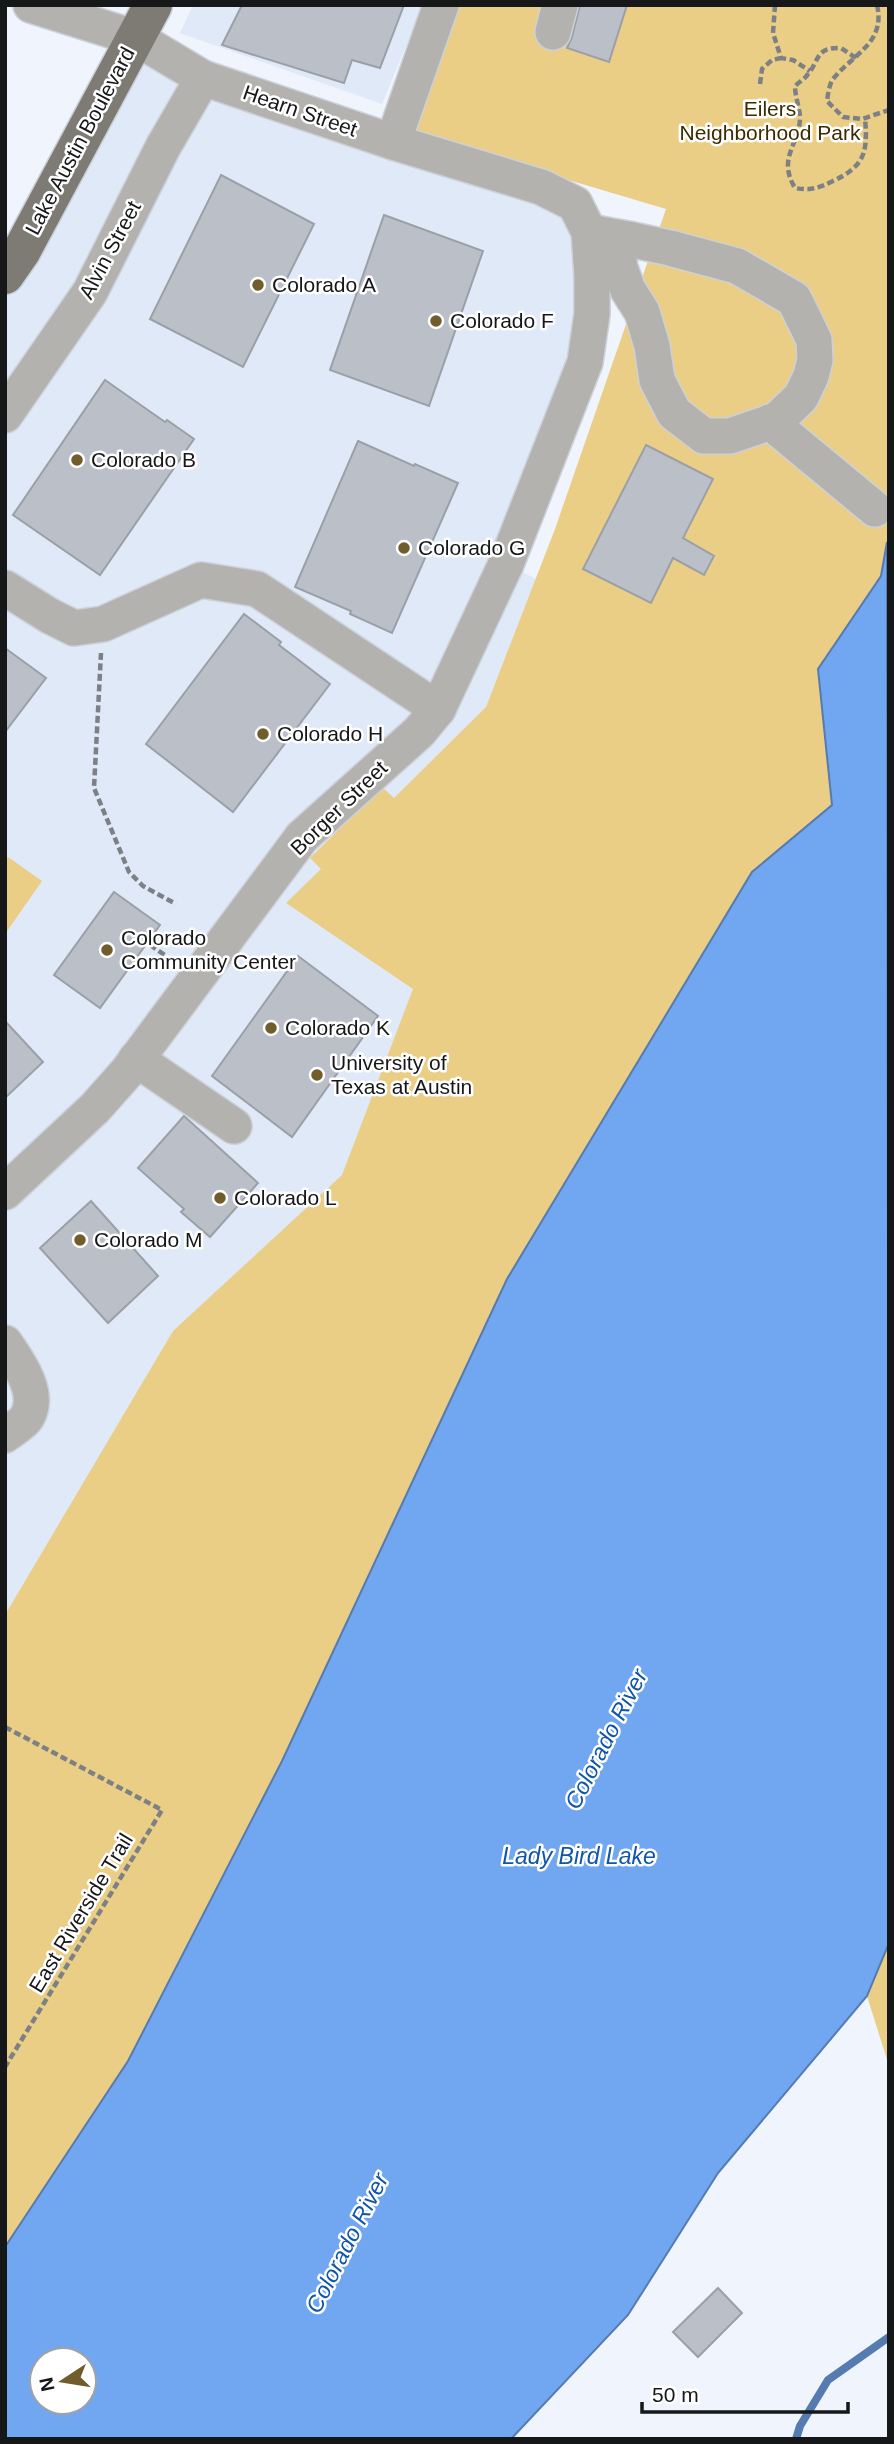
<svg xmlns="http://www.w3.org/2000/svg" width="894" height="2444" font-family="Arial,sans-serif">
	<style>
		.built { fill: #dfe9f8 }
		.green { fill: #eace85 }
		.water { fill: #71a6f0; stroke: #557bb0; stroke-width: 2; fill-rule: evenodd }
		.lines { fill: none; stroke-linecap: round; stroke-linejoin: round }
		.stream { stroke: #557bb0; stroke-width: 8 }
		.building { fill: #bbc0c8; stroke: #9ba0a8; stroke-width: 2 }
		.minor-casing { stroke: #ccd1d9; stroke-width: 38 }
		.major-casing { stroke: #ccd1d9; stroke-width: 41 }
		.path { stroke: #7d8186; stroke-width: 4.5; stroke-dasharray: 7 3.5; stroke-linecap: butt }
		.minor { stroke: #b4b2ae; stroke-width: 35 }
		.major { stroke: #7e7b75; stroke-width: 38 }
		.poi-dot { fill: #705d2b; stroke: #fff; stroke-width: 2.5 }
		.labels { text-anchor: middle; stroke-width: 5; stroke-linejoin: round; paint-order: stroke }
		.park-label { font-size: 21px; fill: #3a2c00; stroke: #fff }
		.street-label { font-size: 21px; fill: #151719; stroke: #fff }
		.poi-label { font-size: 21px; fill: #151719; stroke: #fff; text-anchor: start }
		.water-label { font-size: 23px; font-style: italic; fill: #0f55ab; stroke: #fff }
	</style>
	<rect width="100%" height="100%" fill="#eff4fd"/>
	<!-- built -->
	<g class="built">
		<polygon points="193,5 423,5 382,104 180,33"/>
		<polygon points="136,38 575,204 592,314 506,564 824,722 752,872 507,1279 282,1761 128,2061 5,2247 5,275"/>
	</g>
	<!-- green -->
	<g class="green">
		<polygon points="449,5 889,5 889,540 881,576 818,669 832,805 752,872 507,1279 282,1761 128,2061 5,2250 5,1615 173,1331 342,1175 413,989 286,903 321,869 310,858 382,787 394,798 486,707 555,529 666,209 407,132"/>
		<polygon points="8,857 42,881 5,934 5,862"/>
		<polygon points="889,1943 889,2066 867,1996"/>
	</g>
	<!-- water -->
	<path class="water" d="M887,542L889,1943L867,1996L718,2173L628,2315L511,2439H5V2247L128,2061L282,1761L507,1279L752,872L832,805L818,669L881,576ZM42,2360H84V2402H42Z"/>
	<g class="lines">
		<!-- stream -->
		<polyline class="stream" points="796,2439 800,2426 828,2380 889,2337"/>
	</g>
	<!-- building -->
	<g class="building">
		<polygon points="242,5 404,5 380,68 352,60 344,83 222,45"/>
		<polygon points="580,5 627,5 609,62 567,48 572,37"/>
		<polygon points="221,175 314,224 243,367 150,319"/>
		<polygon points="384,215 483,251 429,406 330,370"/>
		<polygon points="105,380 165,422 167,420 194,439 100,575 13,515"/>
		<polygon points="358,441 414,466 415,464 458,483 392,633 350,614 351,611 295,587"/>
		<polygon points="646,445 713,479 683,538 714,556 704,575 673,558 651,603 583,569"/>
		<polygon points="244,614 281,642 279,645 330,684 233,812 146,744"/>
		<polygon points="5,648 46,678 5,732"/>
		<polygon points="114,892 160,925 100,1008 54,975"/>
		<polygon points="298,956 378,1016 292,1137 212,1076"/>
		<polygon points="5,1021 43,1062 5,1098"/>
		<polygon points="184,1116 258,1183 210,1237 181,1212 184,1209 138,1168"/>
		<polygon points="91,1201 158,1276 108,1323 40,1248"/>
		<polygon points="718,2288 742,2313 698,2357 673,2332"/>
	</g>
	<g class="lines">
		<defs>
			<g id="minor">
				<polyline points="553,32 560,5"/>
				<polyline points="393,142 441,5"/>
				<polyline points="589,232 633,240 670,248 737,266 794,299 814,340 815,360 811,376 801,397 777,420 730,436 704,436 674,413 657,380 652,346 642,312 628,290 620,268 616,237"/>
				<polyline points="5,415 90,292 163,147 203,78"/>
				<polyline points="770,422 875,509"/>
				<polyline points="5,588 50,616 74,628 103,624 201,580 257,589 438,709"/>
				<polyline points="136,1059 234,1126"/>
				<polyline points="5,1192 95,1108 127,1072 302,837 419,732 438,709 506,564 585,362 592,314 592,276 589,232 575,204 541,187 393,142 203,78 136,38 31,5"/>
				<path d="M5,1343C18,1362 41,1393 27,1417C23,1424 11,1430 5,1435"/>
			</g>
			<polyline id="major" points="5,275 21,252 153,5"/>
		</defs>
		<!-- minor casing -->
		<use href="#minor" class="minor-casing"/>
		<!-- major casing -->
		<use href="#major" class="major-casing"/>
		<!-- path -->
		<g class="path">
			<polyline points="775,5 773,33 781,58 793,60 810,71"/>
			<path d="M877,5C886,43 853,54 833,79C829,85 828,94 827,101L843,117L862,119L889,110"/>
			<path d="M856,58L841,48C815,47 820,60 808,74C805,79 799,82 795,86C795,97 800,108 800,119C799,145 777,158 795,188C810,191 819,188 833,181C865,166 868,152 865,118"/>
			<polyline points="760,84 762,69 772,60 781,58"/>
			<polyline points="101,653 94,788 129,872 143,886 176,904"/>
			<polyline points="150,945 166,956"/>
			<polyline points="5,1727 162,1810 5,2067"/>
		</g>
		<!-- minor -->
		<use href="#minor" class="minor"/>
		<!-- major -->
		<use href="#major" class="major"/>
	</g>
	<!-- markers -->
	<g class="poi-dot">
		<circle cx="258" cy="285" r="7"/>
		<circle cx="436" cy="321" r="7"/>
		<circle cx="77" cy="460" r="7"/>
		<circle cx="404" cy="548" r="7"/>
		<circle cx="263" cy="734" r="7"/>
		<circle cx="107" cy="950" r="7"/>
		<circle cx="271" cy="1028" r="7"/>
		<circle cx="317" cy="1075" r="7"/>
		<circle cx="220" cy="1198" r="7"/>
		<circle cx="80" cy="1240" r="7"/>
	</g>
	<g class="labels">
		<!-- park labels -->
		<g class="park-label">
			<text x="770" y="116">Eilers<tspan x="770" dy="24">Neighborhood Park</tspan></text>
		</g>
		<!-- street labels -->
		<g class="street-label">
			<text transform="translate(300 111) rotate(19)" y="7">Hearn Street</text>
			<text transform="translate(80 141) rotate(-62)" y="7">Lake Austin Boulevard</text>
			<text transform="translate(110 250) rotate(-62)" y="7">Alvin Street</text>
			<text transform="translate(339 808) rotate(-44)" y="7">Borger Street</text>
			<text transform="translate(81 1913) rotate(-59)" y="7">East Riverside Trail</text>
		</g>
		<!-- poi labels -->
		<g class="poi-label">
			<text x="272" y="292">Colorado A</text>
			<text x="450" y="328">Colorado F</text>
			<text x="91" y="467">Colorado B</text>
			<text x="418" y="555">Colorado G</text>
			<text x="277" y="741">Colorado H</text>
			<text x="121" y="945">Colorado<tspan x="121" dy="24">Community Center</tspan></text>
			<text x="285" y="1035">Colorado K</text>
			<text x="331" y="1070">University of<tspan x="331" dy="24">Texas at Austin</tspan></text>
			<text x="234" y="1205">Colorado L</text>
			<text x="94" y="1247">Colorado M</text>
		</g>
		<!-- water labels -->
		<g class="water-label">
			<text transform="translate(606 1739) rotate(-63)" y="8">Colorado River</text>
			<text x="579" y="1864">Lady Bird Lake</text>
			<text transform="translate(347 2243) rotate(-63)" y="8">Colorado River</text>
		</g>
	</g>
	<!-- border -->
	<rect width="894" height="2444" fill="none" stroke="#151719" stroke-width="14"/>
	<!-- north arrow -->
	<g transform="translate(63 2381) rotate(258)"><circle r="33" fill="#ffffff" stroke="#a1a2a3" stroke-width="2"/>
	<path d="M0-5L12 26L0 18L-12 26Z" fill="#705d2b"/>
	<text y="-10" font-size="19" font-weight="bold" text-anchor="middle" fill="#151719">N</text>
	</g>
	<!-- scale -->
	<path d="M642 2402v10h206v-10" fill="none" stroke="#151719" stroke-width="3.5"/>
	<text x="652" y="2402" font-size="21" fill="#151719" stroke="#ffffff" stroke-width="5" paint-order="stroke">50 m</text>
</svg>
